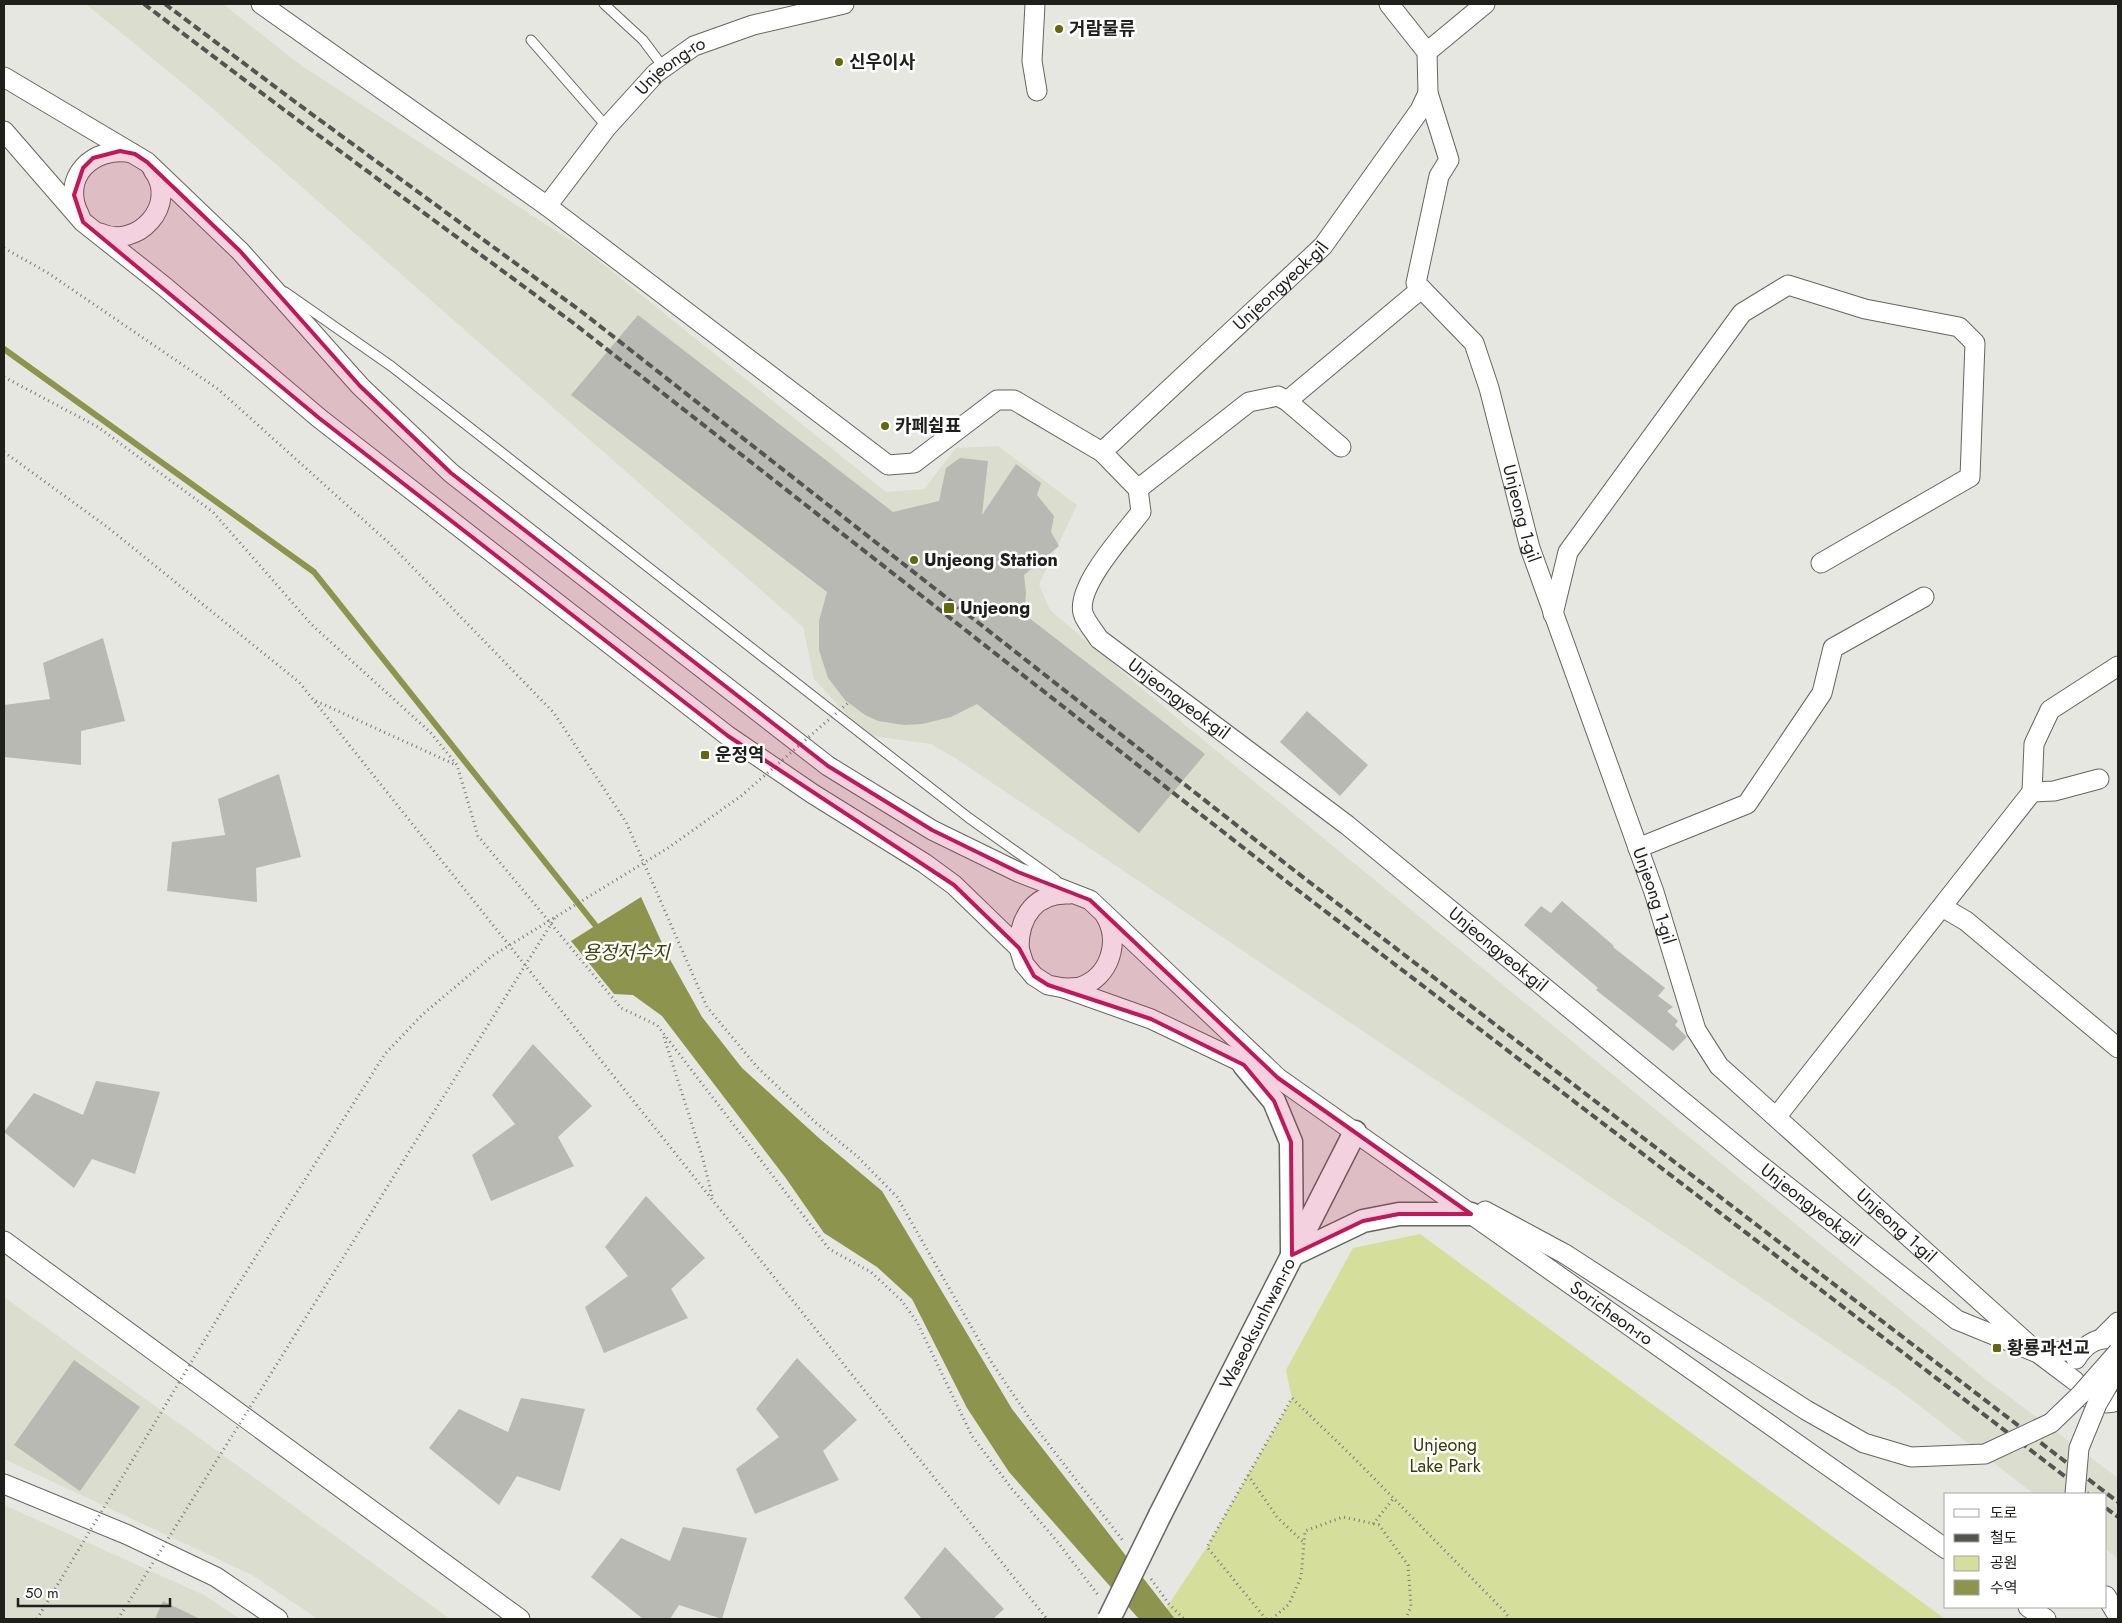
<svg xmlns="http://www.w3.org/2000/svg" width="2122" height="1623" font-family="Jost,'Noto Sans KR',sans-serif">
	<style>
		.built { fill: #dbddce }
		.green { fill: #d5de9a }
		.water { fill: #8c944d }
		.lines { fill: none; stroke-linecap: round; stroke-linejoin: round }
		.stream { stroke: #8c944d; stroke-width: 6 }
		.building { fill: #b8b9b2 }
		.service-casing { stroke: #656660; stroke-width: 11 }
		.minor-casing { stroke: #656660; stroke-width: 21 }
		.tertiary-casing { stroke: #656660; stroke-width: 25 }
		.path { stroke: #797975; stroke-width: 3; stroke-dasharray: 1 4; stroke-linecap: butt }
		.service { stroke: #fff; stroke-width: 9 }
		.minor { stroke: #fff; stroke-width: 19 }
		.tertiary { stroke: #fff; stroke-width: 22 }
		.rail { stroke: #545450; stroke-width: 4; stroke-dasharray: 8 4; stroke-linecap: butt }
		.minor-bridge-casing { stroke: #656660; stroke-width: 21; stroke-linecap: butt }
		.tertiary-bridge-casing { stroke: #656660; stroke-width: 25; stroke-linecap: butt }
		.path-bridge { stroke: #797975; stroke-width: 3; stroke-dasharray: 1 4; stroke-linecap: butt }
		.minor-bridge { stroke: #fff; stroke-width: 19 }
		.tertiary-bridge { stroke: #fff; stroke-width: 22 }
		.marked { fill: #c2185b; fill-opacity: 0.2; stroke: #c2185b; stroke-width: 4; stroke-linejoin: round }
		.poi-dot { fill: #62690c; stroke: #fff; stroke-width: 2 }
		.labels { text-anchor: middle; stroke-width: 5; stroke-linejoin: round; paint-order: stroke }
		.poi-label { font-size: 18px; font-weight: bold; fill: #1f1f1c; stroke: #fff; text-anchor: start }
		.street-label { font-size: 18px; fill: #1f1f1c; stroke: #fff }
		.park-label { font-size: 18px; fill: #383d03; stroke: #fff }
		.water-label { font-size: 19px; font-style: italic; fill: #3f440c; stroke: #fff }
	</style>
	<rect width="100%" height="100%" fill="#e6e7e0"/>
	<!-- built -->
	<g class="built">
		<polygon points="86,4 223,4 302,66 584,249 886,492 924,489 956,448 998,446 1077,505 1039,584 1050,610 1185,725 1984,1378 2118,1478 2118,1559 2106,1549 2106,1494 2034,1494 1899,1390 955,758 931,744 866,735 814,679 803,627 196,94"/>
		<polygon points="4,1297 450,1619 318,1619 252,1575 4,1459"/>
		<polygon points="4,1505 204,1595 240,1619 4,1619"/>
	</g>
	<!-- green -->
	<polygon class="green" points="1420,1234 1945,1619 1162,1619 1169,1604 1207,1547 1292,1399 1286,1370 1353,1248"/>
	<!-- water -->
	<polygon class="water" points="641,897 667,954 702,1017 742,1068 820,1139 882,1191 1012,1409 1175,1619 1139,1619 1009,1472 967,1408 912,1299 877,1267 824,1233 785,1177 662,1016 633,995 614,994 571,941"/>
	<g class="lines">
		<!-- stream -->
		<polyline class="stream" points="4,349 314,572 600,931"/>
	</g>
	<!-- building -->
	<g class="building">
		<polygon points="638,315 893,512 939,501 946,468 960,458 988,461 982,515 1016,464 1041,483 1037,495 1054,516 1051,532 1059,546 1024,575 1026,593 1024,614 1205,754 1139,833 977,704 951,717 922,724 904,725 878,721 865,715 845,700 828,678 819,650 819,621 827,592 571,395"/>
		<polygon points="103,638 125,721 81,731 81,765 4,757 4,705 50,699 43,663"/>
		<polygon points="1307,711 1368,765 1340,796 1280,742"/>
		<polygon points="279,774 301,857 256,868 257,902 167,891 172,842 225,835 218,799"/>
		<polygon points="1562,901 1614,946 1613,947 1665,988 1658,996 1673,1007 1667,1011 1678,1021 1675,1025 1687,1037 1673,1051 1596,990 1598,988 1524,925 1541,906 1551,913"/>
		<polygon points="533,1044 592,1106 558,1137 574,1166 491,1201 472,1155 515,1124 492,1095"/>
		<polygon points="96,1081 160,1092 135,1174 92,1159 74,1188 4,1132 34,1093 83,1115"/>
		<polygon points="646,1196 705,1258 671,1289 688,1318 604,1353 585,1307 628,1276 605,1247"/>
		<polygon points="797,1358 857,1420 823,1451 839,1480 755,1514 736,1469 779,1437 756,1409"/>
		<polygon points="74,1360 140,1407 80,1491 14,1445"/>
		<polygon points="521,1398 585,1409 560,1491 517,1476 499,1505 429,1448 459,1409 508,1432"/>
		<polygon points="683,1527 747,1538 722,1619 679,1605 670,1619 643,1619 591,1577 621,1538 670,1561"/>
		<polygon points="945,1547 1004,1609 993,1619 922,1619 904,1598"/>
		<polygon points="163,1601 200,1619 155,1619"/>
	</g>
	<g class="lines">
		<defs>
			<g id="service">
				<polyline points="604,4 643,40 664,68"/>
				<polyline points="531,40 607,127"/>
				<polyline points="285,292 391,366 969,818 1056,880"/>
			</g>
			<g id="minor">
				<path id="s1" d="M261,4L547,206L888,465L914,463L997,400H1014L1102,452L1138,489L1141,512C1125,533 1076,586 1083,613C1085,621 1094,631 1099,639L1347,825L1755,1161L1957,1320L2038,1353L2082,1350"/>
				<polyline points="1035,4 1032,61 1037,91"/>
				<path id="s2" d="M1389,4L1427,52L1428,93L1449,160L1439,176L1416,283L1474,343L1489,388L1530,548L1654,892L1696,1030L1719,1066L2038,1353L2075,1381"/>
				<polyline points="1427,52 1485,4"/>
				<path id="s3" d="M4,77L147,162L240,251L360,386L451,473L828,766L932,830L1018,872L1090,900L1278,1078L1946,1549"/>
				<polyline points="4,131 83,222 165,287 319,418 728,736 813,794 924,863 954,885 1019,948 1024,964 1034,976 1048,985 1064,988 1151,1019 1258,1070"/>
				<path id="s4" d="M547,206L607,127L656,73L694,46L753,25L844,4"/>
				<path d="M80,216C59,178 93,145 132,153"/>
				<path d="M100,233C138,250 179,204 153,170"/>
				<polyline points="1287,401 1421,289"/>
				<path id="s5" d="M1102,452L1323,246L1420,110L1428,93"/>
				<polyline points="1138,489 1249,402 1278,396 1287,401 1341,447"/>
				<polyline points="1553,614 1568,552 1742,313 1788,285 1865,309 1959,327 1975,343 1970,477 1821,563"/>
				<polyline points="2099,779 2054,791 2032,792 2034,744 2050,710 2118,666"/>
				<polyline points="1638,848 1747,804 1822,693 1833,648 1924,597"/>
				<polyline points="1942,907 1966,921 2118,1048"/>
				<path d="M1019,948C1019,916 1036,892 1070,894"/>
				<path d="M1064,988C1069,988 1075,988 1080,987C1110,977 1121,941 1105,915"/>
				<polyline points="1777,1116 2032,792"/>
				<polyline points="1485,1211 1565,1254"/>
				<polyline points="4,1241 520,1619"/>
				<polyline points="2101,1339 2118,1322"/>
				<path d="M2076,1359C2085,1344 2100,1334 2118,1341"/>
				<path d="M2085,1396C2096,1403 2106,1405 2118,1401"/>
				<polyline points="4,1484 128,1535 216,1577 278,1619"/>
				<polyline points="2106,1596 2118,1616"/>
				<polyline points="2028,1607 2046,1619"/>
			</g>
			<g id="tertiary">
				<polyline points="1244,1065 1274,1101 1291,1142 1292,1251"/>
				<polyline points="1292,1255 1363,1221 1399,1214 1471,1214"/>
				<path id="s6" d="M1160,1515L1355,1132"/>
			</g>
		</defs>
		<!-- service casing -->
		<use href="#service" class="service-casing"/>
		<!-- minor casing -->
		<use href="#minor" class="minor-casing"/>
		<!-- tertiary casing -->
		<use href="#tertiary" class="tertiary-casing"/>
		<!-- path -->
		<g class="path">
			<polyline points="4,248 48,273 218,389 389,543 554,713 626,822 707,1007 757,1067 815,1122 857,1156 897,1197 992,1363 1036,1428 1124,1542"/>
			<polyline points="4,377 98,427 213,512 312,625 430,732 457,765 478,836 621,1008 657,1025 829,1249 871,1272 901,1300 917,1322 972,1436 1012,1489 1056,1540 1098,1595"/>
			<polyline points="4,452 106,526 299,682 1047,1619"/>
			<polyline points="316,701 456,765"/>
			<polyline points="664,1037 703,1159 712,1196"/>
			<polyline points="1248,1475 1277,1517 1304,1543"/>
			<polyline points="1373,1524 1393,1499"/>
			<polyline points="1151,1579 1169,1604 1184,1619"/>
			<polyline points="1266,1619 1207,1547 1292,1398 1358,1462 1504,1611 1510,1619"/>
			<polyline points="1272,1619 1289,1604 1301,1577 1305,1531 1343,1517 1379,1525 1408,1565 1411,1606 1406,1619"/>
		</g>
		<!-- service -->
		<use href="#service" class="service"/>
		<!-- minor -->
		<use href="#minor" class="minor"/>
		<!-- tertiary -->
		<use href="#tertiary" class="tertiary"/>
		<!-- rail -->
		<g class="rail">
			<polyline points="144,4 287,112 572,322 1291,885 2088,1494"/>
			<polyline points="165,4 298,104 582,312 1295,871 2118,1502"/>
			<polyline points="2106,1508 2118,1517"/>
		</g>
		<defs>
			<g id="minor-bridge">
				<polyline points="1565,1254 1806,1410 1864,1443 1911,1457 1985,1454 2051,1423 2081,1394 2118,1352"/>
				<polyline points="2075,1494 2079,1448 2097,1404 2118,1368"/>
			</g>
			<polyline id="tertiary-bridge" points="1109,1619 1160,1515"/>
		</defs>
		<!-- minor-bridge casing -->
		<use href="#minor-bridge" class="minor-bridge-casing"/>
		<!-- tertiary-bridge casing -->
		<use href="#tertiary-bridge" class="tertiary-bridge-casing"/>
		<!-- path-bridge -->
		<g class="path-bridge">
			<polyline points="37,1619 234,1291 385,1054 423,1014 492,956 668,848 741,796 848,703"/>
			<polyline points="118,1619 556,916"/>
		</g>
		<!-- minor-bridge -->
		<use href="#minor-bridge" class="minor-bridge"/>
		<!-- tertiary-bridge -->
		<use href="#tertiary-bridge" class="tertiary-bridge"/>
	</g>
	<!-- marked area -->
	<path class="marked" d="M120,151L135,154L147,162L240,251L360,386L451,473L828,766L932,830L1018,872L1090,900L1278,1078L1471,1214H1399L1363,1221L1292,1255L1291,1142L1274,1101L1244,1065L1151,1019L1048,985L1034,976L1019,948L954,885L728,736L319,418L83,222L74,195L83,168L93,158Z"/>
	<!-- markers -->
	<g class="poi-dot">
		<circle cx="1059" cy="29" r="5"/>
		<circle cx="839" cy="62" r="5"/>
		<circle cx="885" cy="426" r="5"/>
		<circle cx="914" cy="560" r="5"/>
		<rect x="943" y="602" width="12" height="12" rx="2.5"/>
		<rect x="700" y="750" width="10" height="10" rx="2.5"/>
		<rect x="1992" y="1343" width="10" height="10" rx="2.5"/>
	</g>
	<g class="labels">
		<!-- poi labels -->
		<g class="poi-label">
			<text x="1069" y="35">거람물류</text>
			<text x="849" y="68">신우이사</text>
			<text x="895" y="432">카페쉼표</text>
			<text x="924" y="566">Unjeong Station</text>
			<text x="960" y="614">Unjeong</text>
			<text x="715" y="761">운정역</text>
			<text x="2007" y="1354">황룡과선교</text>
		</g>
		<!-- street labels -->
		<g class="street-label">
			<text dy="6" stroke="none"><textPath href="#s4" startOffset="188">Unjeong-ro</textPath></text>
			<text dy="6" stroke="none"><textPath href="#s5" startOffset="244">Unjeongyeok-gil</textPath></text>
			<text dy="6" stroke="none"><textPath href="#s2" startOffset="561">Unjeong 1-gil</textPath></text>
			<text dy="6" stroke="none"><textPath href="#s1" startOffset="1352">Unjeongyeok-gil</textPath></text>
			<text dy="6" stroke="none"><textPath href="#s2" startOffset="966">Unjeong 1-gil</textPath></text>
			<text dy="6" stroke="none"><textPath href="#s1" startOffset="1758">Unjeongyeok-gil</textPath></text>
			<text dy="6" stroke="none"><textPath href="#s1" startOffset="2162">Unjeongyeok-gil</textPath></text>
			<text dy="6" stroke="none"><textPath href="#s2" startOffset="1388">Unjeong 1-gil</textPath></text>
			<text dy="6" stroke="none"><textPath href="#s3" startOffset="2041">Soricheon-ro</textPath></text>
			<text dy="6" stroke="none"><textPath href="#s6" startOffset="215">Waseoksunhwan-ro</textPath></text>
		</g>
		<!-- park labels -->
		<g class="park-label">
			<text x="1445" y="1451">Unjeong<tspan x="1445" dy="21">Lake Park</tspan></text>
		</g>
		<!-- water labels -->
		<g class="water-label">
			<text x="626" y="959">용정저수지</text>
		</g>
	</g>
	<!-- border -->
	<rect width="2122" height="1623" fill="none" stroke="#1f1f1c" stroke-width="10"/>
	<!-- legend -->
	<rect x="1944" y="1493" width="162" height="115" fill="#ffffff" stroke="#a5a5a4"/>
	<rect x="1954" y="1509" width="25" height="8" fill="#ffffff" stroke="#a5a5a4"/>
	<text x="1990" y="1518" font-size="15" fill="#1f1f1c">도로</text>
	<rect x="1954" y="1534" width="25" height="8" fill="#545450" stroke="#a5a5a4"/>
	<text x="1990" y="1543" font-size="15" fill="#1f1f1c">철도</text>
	<rect x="1954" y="1556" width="25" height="15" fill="#d5de9a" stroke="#a5a5a4"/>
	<text x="1990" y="1568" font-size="15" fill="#1f1f1c">공원</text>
	<rect x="1954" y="1580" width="25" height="15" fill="#8c944d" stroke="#a5a5a4"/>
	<text x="1990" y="1593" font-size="15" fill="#1f1f1c">수역</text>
	<!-- scale -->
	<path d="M18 1598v8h152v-8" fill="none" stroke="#1f1f1c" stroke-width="2.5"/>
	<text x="25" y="1598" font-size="15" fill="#1f1f1c" stroke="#ffffff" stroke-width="4" paint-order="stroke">50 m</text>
</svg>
